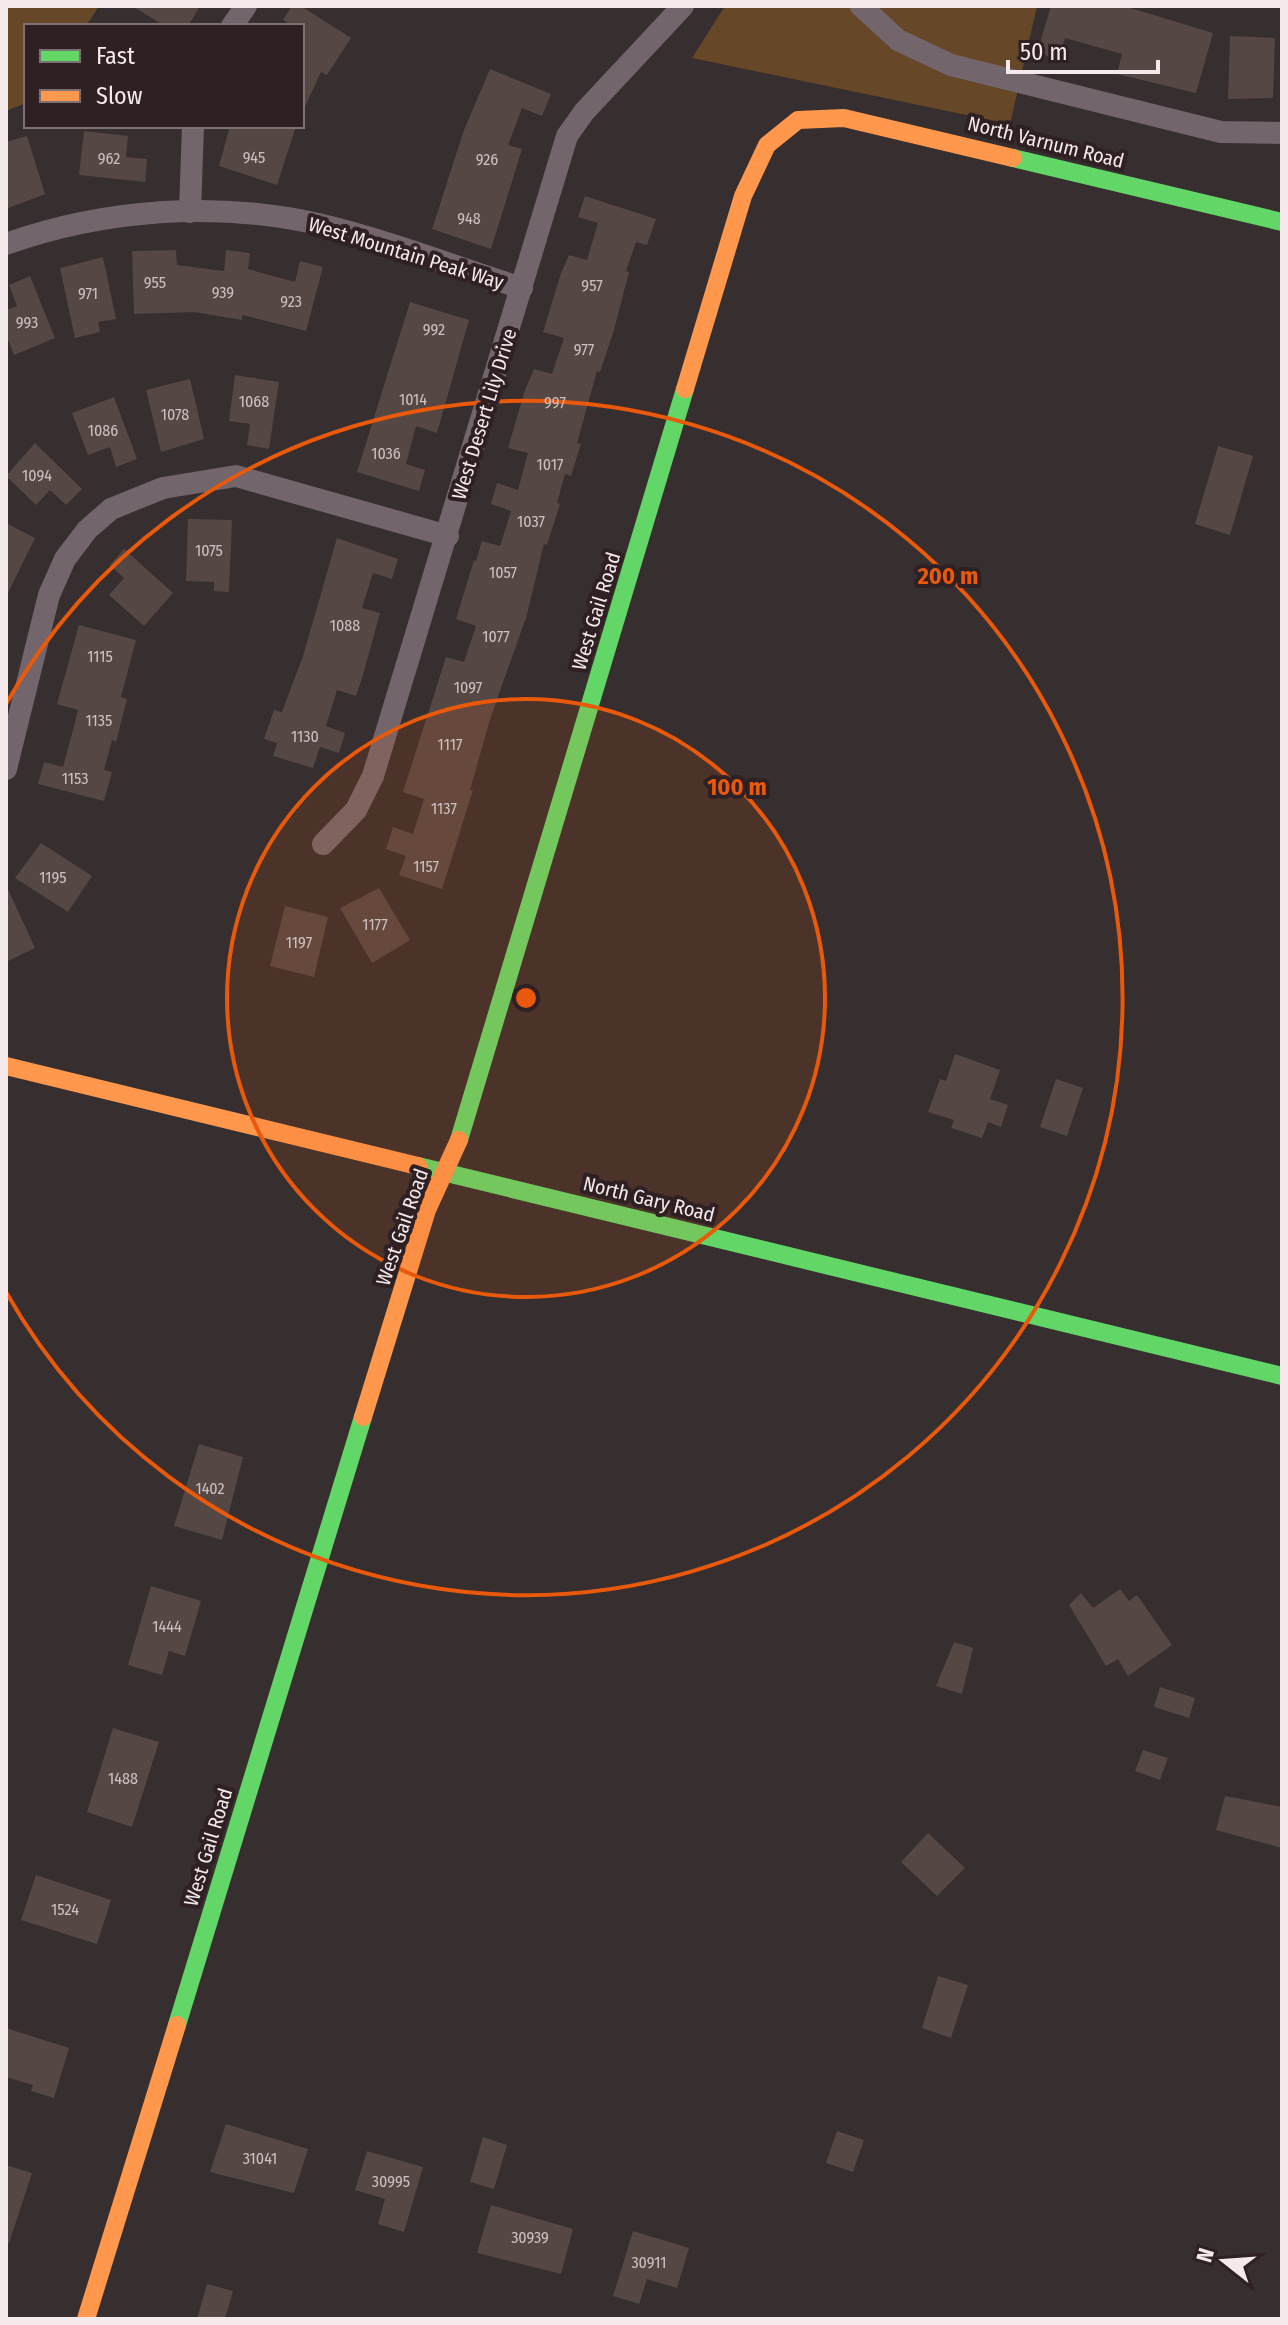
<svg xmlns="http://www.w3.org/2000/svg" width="1288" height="2325" font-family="'Fira Sans Condensed',sans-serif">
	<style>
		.green { fill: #664728 }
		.building { fill: #554744 }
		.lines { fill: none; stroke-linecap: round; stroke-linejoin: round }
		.street { stroke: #72656c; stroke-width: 22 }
		.fast { stroke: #63d668; stroke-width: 18 }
		.slow { stroke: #ff974d; stroke-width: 18 }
		.ring { fill: none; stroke: #e8590c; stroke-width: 4 }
		.labels { text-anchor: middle; stroke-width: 8; stroke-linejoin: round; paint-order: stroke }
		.number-label { font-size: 16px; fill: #ccc1c1 }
		.street-label { font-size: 20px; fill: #f4eaeb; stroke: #2f2023 }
		.centre { fill: #e8590c; stroke: #2f2023; stroke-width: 4 }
		.ring-label { font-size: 24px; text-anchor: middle; font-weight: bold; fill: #e8590c; stroke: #2f2023; stroke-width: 8; stroke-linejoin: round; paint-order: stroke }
	</style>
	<rect width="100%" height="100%" fill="#362e2f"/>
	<!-- green -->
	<g class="green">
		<polygon points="6,6 99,6 86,26 26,26 26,103 6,111"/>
		<polygon points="725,6 1037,6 1010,124 692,58"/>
	</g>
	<!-- building -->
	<g class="building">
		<polygon points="132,6 200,6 188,26 165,26"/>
		<polygon points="292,6 301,6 351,38 327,75 321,72 302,113 302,26 293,26 283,20"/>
		<polygon points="1051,6 1124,6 1213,33 1196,93 1117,74 1122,54 1065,38 1059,59 1037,53"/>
		<polygon points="1230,36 1275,38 1273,98 1228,99"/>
		<polygon points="490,69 551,94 542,116 522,108 508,145 522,149 491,249 432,229 464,130"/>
		<polygon points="230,126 296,126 277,185 219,166"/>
		<polygon points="84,131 128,136 126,157 147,159 145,182 79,175"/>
		<polygon points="27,136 45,194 6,209 6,142"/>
		<polygon points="585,196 656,219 647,245 636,242 626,271 629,272 614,330 600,372 597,371 577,443 581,444 571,476 565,474 557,503 560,504 547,545 544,544 526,618 491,716 470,790 473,790 442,889 399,875 406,856 386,849 393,827 413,834 424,799 403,792 446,657 464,662 476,626 456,619 474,560 476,561 482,541 500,546 511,511 491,504 497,483 518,490 528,453 508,448 525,390 534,369 552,374 564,338 543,332 561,273 569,255 587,260 598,223 578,217"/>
		<polygon points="176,250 177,265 224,271 226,250 250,253 248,269 295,282 300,261 323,267 306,331 242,315 242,320 194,312 134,314 132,251"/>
		<polygon points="103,257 116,319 98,322 100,332 75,338 60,268"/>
		<polygon points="30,276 55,338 14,355 6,335 6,310 17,306 9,285"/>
		<polygon points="410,302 469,320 437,433 416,426 406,464 425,470 419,491 357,472"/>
		<polygon points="235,375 279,382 269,449 247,445 250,424 229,421"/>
		<polygon points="190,379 204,439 161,452 146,390"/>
		<polygon points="114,397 137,459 116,467 110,447 88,455 72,413"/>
		<polygon points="35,443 82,489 66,505 50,490 36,505 6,476"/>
		<polygon points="1218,446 1253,456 1230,535 1195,524"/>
		<polygon points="188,519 232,520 229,592 214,591 214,582 186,581"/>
		<polygon points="6,523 35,538 6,597"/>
		<polygon points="337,538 398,559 392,579 373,573 362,608 380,613 363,675 356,696 337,690 326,726 345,733 339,753 320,747 313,768 273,756 277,743 264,739 274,710 282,712 303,656"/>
		<polygon points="124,549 173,593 144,626 109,595 124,578 110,565"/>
		<polygon points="79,625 136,640 121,697 127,699 116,742 112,740 104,770 112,772 104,801 38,784 44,762 63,767 73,730 78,710 57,704"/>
		<polygon points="41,843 92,876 68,912 15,878"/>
		<polygon points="6,885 35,948 6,962"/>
		<polygon points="379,888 410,940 372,963 340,908"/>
		<polygon points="285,906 328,917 314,977 270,966"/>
		<polygon points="955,1054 1000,1070 990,1099 1008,1105 1001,1127 988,1122 982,1138 951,1128 954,1120 928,1112 940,1079 946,1081"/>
		<polygon points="1056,1079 1083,1088 1067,1136 1040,1127"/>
		<polygon points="199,1444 243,1457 222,1540 174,1526"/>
		<polygon points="151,1586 201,1601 185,1656 169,1651 162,1675 128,1665"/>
		<polygon points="1120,1589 1129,1601 1137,1595 1172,1645 1128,1676 1118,1659 1106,1666 1069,1605 1081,1593 1093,1608"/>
		<polygon points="954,1642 973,1648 962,1694 936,1686"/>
		<polygon points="1160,1687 1195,1698 1189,1718 1154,1707"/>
		<polygon points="113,1728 159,1742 132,1827 87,1812"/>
		<polygon points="1143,1750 1168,1758 1160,1780 1135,1771"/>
		<polygon points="1225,1796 1282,1807 1282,1848 1216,1830"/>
		<polygon points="928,1833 965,1868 937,1896 901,1862"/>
		<polygon points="36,1875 111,1900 97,1944 21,1920"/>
		<polygon points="938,1976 968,1985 951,2038 922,2028"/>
		<polygon points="6,2028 69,2048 54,2098 31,2091 33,2085 6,2077"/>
		<polygon points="226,2124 308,2149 294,2193 210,2172"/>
		<polygon points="837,2131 864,2140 853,2172 826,2163"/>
		<polygon points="483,2137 507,2145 494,2189 470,2182"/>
		<polygon points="367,2151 423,2167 404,2232 378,2224 385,2199 355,2190"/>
		<polygon points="6,2165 32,2173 9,2243 6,2242"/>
		<polygon points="491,2205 573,2229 561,2274 477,2253"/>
		<polygon points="633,2231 689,2248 677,2288 647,2279 639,2304 613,2296"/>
		<polygon points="207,2284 233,2291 225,2319 197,2319"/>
	</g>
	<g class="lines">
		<!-- street -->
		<g class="street">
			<polyline points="861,6 898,40 951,65 1221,132 1282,133"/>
			<polyline points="232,26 246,6"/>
			<polyline points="190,212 193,126"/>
			<path d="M6,244C104,209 216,201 318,224C387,240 455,267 522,288"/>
			<polyline points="6,769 49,595 65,559 87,530 111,509 163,488 236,476 448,536"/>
			<polyline points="323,844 356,810 373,776 567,136 584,112 683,6"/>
		</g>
		<!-- fast -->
		<g class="fast">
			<polyline points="1013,158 1282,222"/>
			<polyline points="459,1140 685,389"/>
			<polyline points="418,1166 1282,1376"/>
			<polyline points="177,2025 363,1417"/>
		</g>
		<!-- slow -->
		<g class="slow">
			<polyline points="685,389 743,196 767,145 798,120 844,118 1013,158"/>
			<polyline points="6,1066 418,1166"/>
			<polyline points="363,1417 427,1210 459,1140"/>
			<polyline points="86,2319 177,2025"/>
		</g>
	</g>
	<!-- distance rings -->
	<circle cx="526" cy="998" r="299" fill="#e8590c" fill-opacity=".12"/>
	<g class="ring">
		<circle cx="526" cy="998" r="299"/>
		<path d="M6 704A597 597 0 1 1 6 1292"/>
	</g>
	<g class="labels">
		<!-- number labels -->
		<g class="number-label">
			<text x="254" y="163">945</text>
			<text x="109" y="164">962</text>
			<text x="487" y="165">926</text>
			<text x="469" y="224">948</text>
			<text x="155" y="288">955</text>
			<text x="592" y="291">957</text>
			<text x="223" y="298">939</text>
			<text x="88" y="299">971</text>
			<text x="291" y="307">923</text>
			<text x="27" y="328">993</text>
			<text x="434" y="335">992</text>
			<text x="584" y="355">977</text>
			<text x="413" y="405">1014</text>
			<text x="254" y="407">1068</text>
			<text x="555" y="408">997</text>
			<text x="175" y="420">1078</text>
			<text x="103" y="436">1086</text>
			<text x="386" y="459">1036</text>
			<text x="550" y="470">1017</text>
			<text x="37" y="481">1094</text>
			<text x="531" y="527">1037</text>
			<text x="209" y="556">1075</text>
			<text x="503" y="578">1057</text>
			<text x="345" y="631">1088</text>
			<text x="496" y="642">1077</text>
			<text x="100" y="662">1115</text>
			<text x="468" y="693">1097</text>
			<text x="99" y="726">1135</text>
			<text x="305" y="742">1130</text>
			<text x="450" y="750">1117</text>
			<text x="75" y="784">1153</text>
			<text x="444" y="814">1137</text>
			<text x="426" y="872">1157</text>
			<text x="53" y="883">1195</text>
			<text x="375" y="930">1177</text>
			<text x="299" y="948">1197</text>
			<text x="210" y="1494">1402</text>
			<text x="167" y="1632">1444</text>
			<text x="123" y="1784">1488</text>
			<text x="65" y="1915">1524</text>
			<text x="260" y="2164">31041</text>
			<text x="391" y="2187">30995</text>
			<text x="530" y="2243">30939</text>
			<text x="649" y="2268">30911</text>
		</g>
		<!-- street labels -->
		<g class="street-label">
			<text transform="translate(1046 142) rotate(14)" y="7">North Varnum Road</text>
			<text transform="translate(406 253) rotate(17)" y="7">West Mountain Peak Way</text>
			<text transform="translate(484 414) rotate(-73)" y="7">West Desert Lily Drive</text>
			<text transform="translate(596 611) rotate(-73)" y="7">West Gail Road</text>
			<text transform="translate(649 1199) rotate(14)" y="7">North Gary Road</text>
			<text transform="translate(402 1227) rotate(-71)" y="7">West Gail Road</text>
			<text transform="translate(208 1847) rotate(-73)" y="7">West Gail Road</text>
		</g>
	</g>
	<circle cx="526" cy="998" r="12" class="centre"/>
	<g class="ring-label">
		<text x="948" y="584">200 m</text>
		<text x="737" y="795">100 m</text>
	</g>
	<!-- border -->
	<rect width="1288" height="2325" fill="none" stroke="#f4eaeb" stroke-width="16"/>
	<!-- legend -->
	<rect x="24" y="24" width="280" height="104" fill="#2f2023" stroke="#7e7173" stroke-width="2"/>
	<rect x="40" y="50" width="40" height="12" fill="#63d668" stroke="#7e7173" stroke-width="2"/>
	<text x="96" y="64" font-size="24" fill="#f4eaeb">Fast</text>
	<rect x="40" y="90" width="40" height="12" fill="#ff974d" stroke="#7e7173" stroke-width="2"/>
	<text x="96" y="104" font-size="24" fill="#f4eaeb">Slow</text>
	<!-- north arrow -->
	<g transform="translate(1224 2261) rotate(287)" stroke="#2f2023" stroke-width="6" paint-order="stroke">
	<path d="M0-6L14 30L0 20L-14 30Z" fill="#f4eaeb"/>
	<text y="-12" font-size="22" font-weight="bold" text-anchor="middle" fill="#f4eaeb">N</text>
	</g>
	<!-- scale -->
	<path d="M1008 60v12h150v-12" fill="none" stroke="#f4eaeb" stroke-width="4"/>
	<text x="1020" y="60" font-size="24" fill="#f4eaeb" stroke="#2f2023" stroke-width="6" paint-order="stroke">50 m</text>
</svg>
